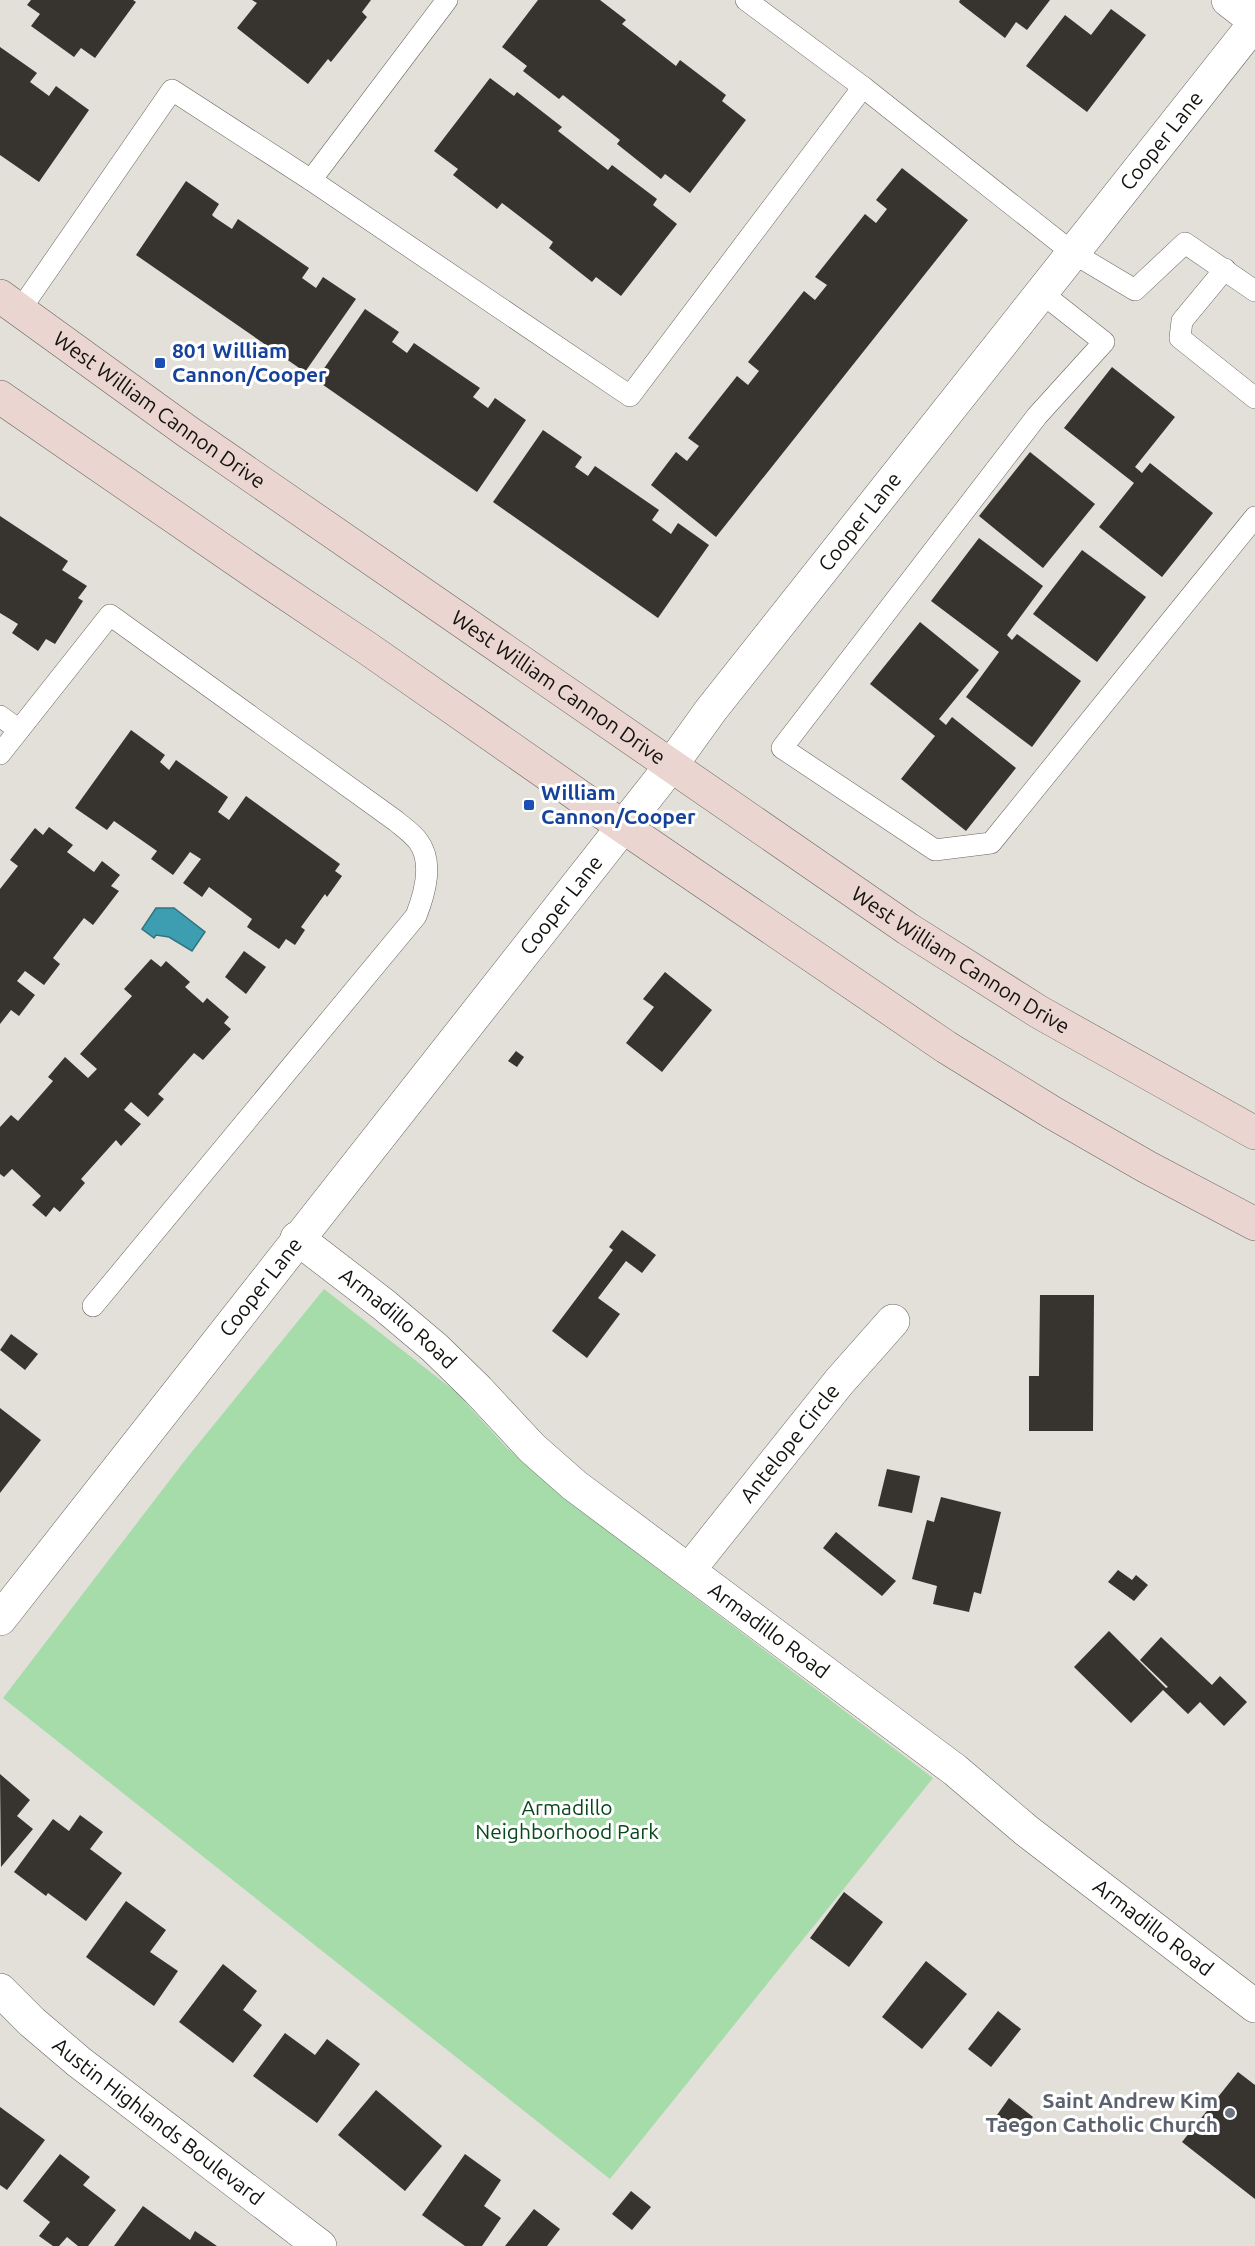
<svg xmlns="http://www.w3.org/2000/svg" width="1255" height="2246" font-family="Ubuntu,sans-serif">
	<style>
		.green { fill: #a5dcaa }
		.water { fill: #3d9eb1; stroke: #307480; stroke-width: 1.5 }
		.building { fill: #37332f }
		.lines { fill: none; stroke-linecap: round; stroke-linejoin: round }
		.service-casing { stroke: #676560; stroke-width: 22 }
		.minor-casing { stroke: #676560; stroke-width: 34 }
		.tertiary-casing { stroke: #676560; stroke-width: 34 }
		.secondary-casing { stroke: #676560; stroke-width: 34 }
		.service { stroke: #fff; stroke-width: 21 }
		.minor { stroke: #fff; stroke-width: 33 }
		.tertiary { stroke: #fff; stroke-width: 33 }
		.secondary { stroke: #ebd5d0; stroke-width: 33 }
		.transit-dot { fill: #1a4fb4; stroke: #fff; stroke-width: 2 }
		.worship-dot { fill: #6b7280; stroke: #fff; stroke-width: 2 }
		.labels { text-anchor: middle; stroke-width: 6; stroke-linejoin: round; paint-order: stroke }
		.street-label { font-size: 21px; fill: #12120f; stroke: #fff }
		.transit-label { font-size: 21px; font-weight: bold; fill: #164399; stroke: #fff; text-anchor: start }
		.park-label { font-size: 21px; fill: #094819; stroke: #fff }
		.worship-label { font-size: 21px; font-weight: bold; fill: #5b616d; stroke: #fff; text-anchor: end }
	</style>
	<rect width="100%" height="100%" fill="#e2e0d9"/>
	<!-- green -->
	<polygon class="green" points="324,1289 456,1392 507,1448 568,1501 933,1778 610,2179 3,1698 186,1459"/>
	<!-- water -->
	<polygon class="water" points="156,908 174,908 205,932 192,951 169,937 156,935 154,938 142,929"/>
	<!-- building -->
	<g class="building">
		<polygon points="31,0 133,0 136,2 95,58 81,48 74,57 31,26 40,14 27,5"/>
		<polygon points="252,0 371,0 362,12 367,17 331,62 328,59 308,84 237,28 257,3"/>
		<polygon points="538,0 600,0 626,20 622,24 676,66 680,60 726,95 722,101 746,120 690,193 665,174 661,179 617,144 620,140 563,95 559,99 523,71 527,66 502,47"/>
		<polygon points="960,0 1050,0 1027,30 1016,22 1005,38 961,4 959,2"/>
		<polygon points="1111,9 1146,35 1087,112 1026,66 1065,15 1091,35"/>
		<polygon points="0,47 37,73 30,82 49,96 56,86 89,110 39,182 0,155"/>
		<polygon points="490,78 514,96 517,92 562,127 558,131 608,170 612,165 657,199 653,205 677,224 621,296 596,277 592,282 549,248 553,242 502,203 497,209 453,175 458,169 434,151"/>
		<polygon points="902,168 968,220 716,537 651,485 676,452 687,461 699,446 688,438 737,376 748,385 759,371 748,362 804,291 815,300 827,285 815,277 865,214 876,223 887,209 876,200"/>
		<polygon points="186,181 219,204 212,215 214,217 232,229 238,219 309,268 302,278 316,288 323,277 356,299 305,372 136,255"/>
		<polygon points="365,309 399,332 392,342 407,353 414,343 480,388 473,397 488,408 495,398 526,420 477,492 316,380"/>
		<polygon points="1112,367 1175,417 1135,467 1142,473 1150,463 1213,513 1162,577 1099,527 1134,483 1064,428"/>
		<polygon points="543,430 582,457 575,467 588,476 595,466 659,510 652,520 671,534 678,523 709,545 658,618 493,502"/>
		<polygon points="1030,452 1095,504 1043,568 979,516"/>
		<polygon points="0,516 68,561 62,570 87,586 78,598 83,601 55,644 46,639 38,651 12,633 18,624 0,613"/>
		<polygon points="979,538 1043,586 1007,635 1012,640 1017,634 1081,681 1032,747 966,697 999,652 931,601"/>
		<polygon points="1082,550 1146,597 1097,662 1033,614"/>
		<polygon points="920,622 979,670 939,719 946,725 952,717 1016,768 966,831 901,779 935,736 870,684"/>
		<polygon points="131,730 165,755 160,762 169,770 176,760 228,797 218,812 229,820 246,796 340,864 335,871 342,876 327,897 325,894 301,927 305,930 295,945 286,939 279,949 247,927 252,919 209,887 202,897 183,883 201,859 190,852 173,875 151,859 157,851 114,821 107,830 75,808"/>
		<polygon points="49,827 73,845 67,852 94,872 102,861 120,875 111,886 119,891 93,925 84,918 53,958 60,964 44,985 25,971 17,981 35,995 19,1016 11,1010 0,1024 0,889 18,866 10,860 35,828 43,835"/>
		<polygon points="244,951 266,967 246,994 225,977"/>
		<polygon points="151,959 161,967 166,961 190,982 185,987 203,1003 207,998 229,1017 224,1023 231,1029 203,1060 194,1053 158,1094 164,1099 148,1117 131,1102 124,1110 141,1124 121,1146 116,1140 81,1179 85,1183 60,1212 54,1207 46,1217 32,1205 41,1196 12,1169 4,1177 0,1174 0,1127 11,1115 18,1121 53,1081 48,1077 65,1057 88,1078 97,1069 80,1054 132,996 124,989"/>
		<polygon points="665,972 712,1010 662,1072 626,1043 654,1007 643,999"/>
		<polygon points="516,1051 524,1057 517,1067 508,1061"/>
		<polygon points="622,1230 656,1255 642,1273 626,1261 598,1298 620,1314 587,1358 552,1331 613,1250 609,1247"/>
		<polygon points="1040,1295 1094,1295 1093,1431 1029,1431 1029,1376 1039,1376"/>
		<polygon points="11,1334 38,1354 25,1370 0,1350"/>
		<polygon points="0,1408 41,1440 0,1493"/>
		<polygon points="887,1469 920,1476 912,1513 878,1506"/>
		<polygon points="941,1497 1001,1512 981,1594 974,1592 969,1612 933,1604 937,1586 912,1579 927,1520 934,1522"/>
		<polygon points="836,1532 896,1581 882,1596 823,1548"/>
		<polygon points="1118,1570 1132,1580 1136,1575 1148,1585 1134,1601 1108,1582"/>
		<polygon points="1109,1631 1166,1688 1168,1687 1140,1660 1161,1637 1212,1685 1220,1676 1247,1702 1224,1726 1200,1702 1188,1714 1163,1690 1131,1723 1074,1667"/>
		<polygon points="0,1774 30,1800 17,1816 33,1829 1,1867"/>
		<polygon points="80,1815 103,1832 90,1849 122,1873 86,1921 48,1893 46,1896 14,1872 53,1819 69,1831"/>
		<polygon points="844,1892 883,1922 849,1967 810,1938"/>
		<polygon points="126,1901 166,1930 150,1952 178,1971 154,2006 86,1957"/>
		<polygon points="926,1961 967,1994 922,2049 882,2017"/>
		<polygon points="223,1964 257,1991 243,2010 262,2025 233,2063 179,2022"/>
		<polygon points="998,2011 1021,2029 991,2067 968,2049"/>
		<polygon points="285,2033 315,2055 327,2039 360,2064 317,2123 253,2076"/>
		<polygon points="1238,2072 1255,2085 1255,2199 1182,2142"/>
		<polygon points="376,2090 442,2146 405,2191 338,2135"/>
		<polygon points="1009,2098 1033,2117 1021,2133 997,2115"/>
		<polygon points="0,2107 45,2140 7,2190 0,2185"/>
		<polygon points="60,2154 90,2177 83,2185 116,2210 88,2246 78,2246 67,2237 59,2246 53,2246 39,2236 50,2222 23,2201"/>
		<polygon points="465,2154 501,2180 484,2206 501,2218 482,2246 465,2246 422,2215"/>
		<polygon points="631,2191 651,2207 632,2230 612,2214"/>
		<polygon points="143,2206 190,2240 195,2231 217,2246 114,2246"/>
		<polygon points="534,2209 560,2229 547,2246 505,2246"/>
	</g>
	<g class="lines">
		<defs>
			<g id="service">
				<polyline points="746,0 863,87 1073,253 1135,290 1185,243 1255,291"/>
				<polyline points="311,180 447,0"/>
				<polyline points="1225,269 1182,321 1180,338 1255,398"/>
				<polyline points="1043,294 1104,342 1037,416 782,748 935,850 991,843 1255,517"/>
				<polyline points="20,310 172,90 311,180 630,396 863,87"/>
				<polyline points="0,716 19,730 0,754"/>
				<path d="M19,730L110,615L396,821C403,827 412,833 418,841C434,862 425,893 416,916L93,1306"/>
			</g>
			<g id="minor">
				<polyline points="1228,0 1255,21"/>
				<path id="s1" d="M297,1238L384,1305L435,1348L478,1390L532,1448L574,1485L955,1770L1027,1831L1255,2006"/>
				<path id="s2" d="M689,1570L839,1382L893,1321"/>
				<path id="s3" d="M0,1990L32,2022L79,2062L320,2246"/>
			</g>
			<g id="tertiary">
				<path id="s4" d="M0,1619L670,767L711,710L1255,23"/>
			</g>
			<g id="secondary">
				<path id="s5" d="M0,296L188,432L908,929L1039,1012L1255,1133"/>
				<polyline points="0,397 257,574 367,648 622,826 946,1047 1053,1113 1147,1167 1255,1224"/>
			</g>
		</defs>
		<!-- service casing -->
		<use href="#service" class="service-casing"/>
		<!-- minor casing -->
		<use href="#minor" class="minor-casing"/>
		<!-- tertiary casing -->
		<use href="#tertiary" class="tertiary-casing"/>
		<!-- secondary casing -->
		<use href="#secondary" class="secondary-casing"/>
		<!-- service -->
		<use href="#service" class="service"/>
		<!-- minor -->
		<use href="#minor" class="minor"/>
		<!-- tertiary -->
		<use href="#tertiary" class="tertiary"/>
		<!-- secondary -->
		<use href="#secondary" class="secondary"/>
	</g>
	<!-- markers -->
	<g class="transit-dot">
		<rect x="154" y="357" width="12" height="12" rx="3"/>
		<rect x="523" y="799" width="12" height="12" rx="3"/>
	</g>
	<circle class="worship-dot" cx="1230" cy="2113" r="6"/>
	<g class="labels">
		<!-- street labels -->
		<g class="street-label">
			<text dy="7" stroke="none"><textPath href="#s4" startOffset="1880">Cooper Lane</textPath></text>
			<text dy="7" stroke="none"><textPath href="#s5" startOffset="196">West William Cannon Drive</textPath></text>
			<text dy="7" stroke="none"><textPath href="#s4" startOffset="1394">Cooper Lane</textPath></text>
			<text dy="7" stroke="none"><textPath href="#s5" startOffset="682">West William Cannon Drive</textPath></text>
			<text dy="7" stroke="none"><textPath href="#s4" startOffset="908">Cooper Lane</textPath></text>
			<text dy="7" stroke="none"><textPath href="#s5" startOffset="1168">West William Cannon Drive</textPath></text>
			<text dy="7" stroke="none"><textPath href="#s4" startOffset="422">Cooper Lane</textPath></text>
			<text dy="7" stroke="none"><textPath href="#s1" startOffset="129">Armadillo Road</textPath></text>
			<text dy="7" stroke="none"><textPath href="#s2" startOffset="162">Antelope Circle</textPath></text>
			<text dy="7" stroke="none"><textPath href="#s1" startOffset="615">Armadillo Road</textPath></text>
			<text dy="7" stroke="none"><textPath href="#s1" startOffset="1101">Armadillo Road</textPath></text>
			<text dy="7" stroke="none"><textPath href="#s3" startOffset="206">Austin Highlands Boulevard</textPath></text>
		</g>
		<!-- transit labels -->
		<g class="transit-label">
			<text x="172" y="358">801 William<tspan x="172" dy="24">Cannon/Cooper</tspan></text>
			<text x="541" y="800">William<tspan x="541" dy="24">Cannon/Cooper</tspan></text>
		</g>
		<!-- park labels -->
		<g class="park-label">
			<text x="567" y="1815">Armadillo<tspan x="567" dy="24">Neighborhood Park</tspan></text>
		</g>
		<!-- worship labels -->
		<g class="worship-label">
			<text x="1218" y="2108">Saint Andrew Kim<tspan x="1218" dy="24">Taegon Catholic Church</tspan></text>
		</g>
	</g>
</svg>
